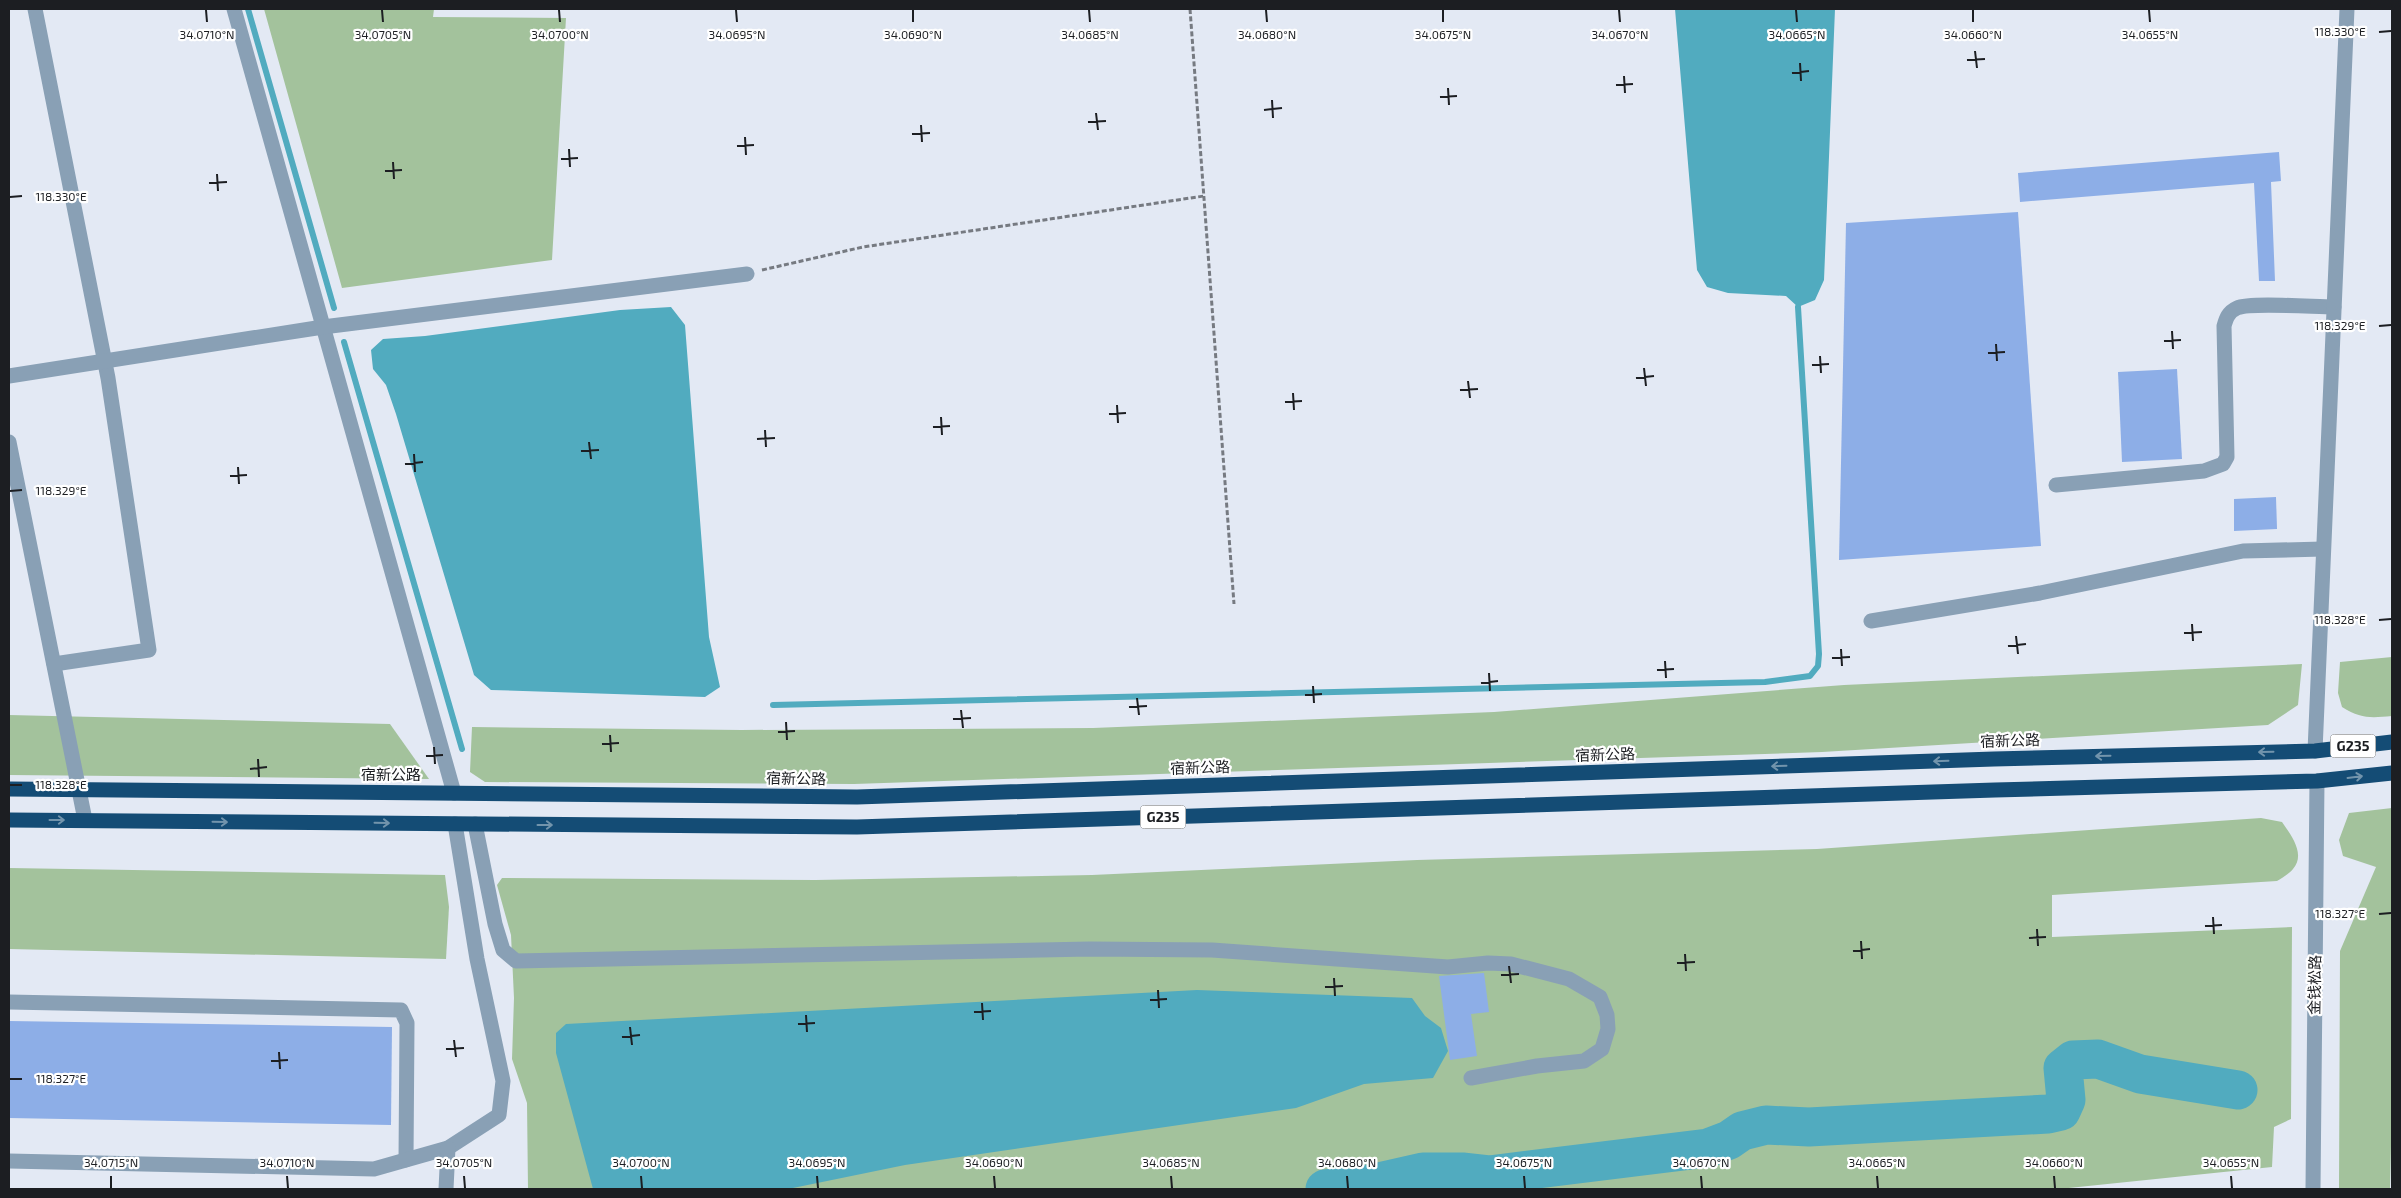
<svg xmlns="http://www.w3.org/2000/svg" width="2401" height="1198" font-family="'Exo 2','Noto Sans SC',sans-serif">
	<style>
		.green { fill: #a3c29c }
		.water { fill: #51abbf }
		.lines { fill: none; stroke-linecap: round; stroke-linejoin: round }
		.stream { stroke: #51abbf; stroke-width: 6 }
		.river { stroke: #51abbf; stroke-width: 39 }
		.building { fill: #8daee7 }
		.path { stroke: #767a81; stroke-width: 3; stroke-dasharray: 5 2.5; stroke-linecap: butt }
		.minor { stroke: #89a0b5; stroke-width: 15 }
		.highway { stroke: #144c75; stroke-width: 15 }
		.oneway { stroke: #7294ac }
		.ticks { fill: none; stroke: #1c1e22; stroke-width: 2 }
		.labels { text-anchor: middle; stroke-width: 4.5; stroke-linejoin: round; paint-order: stroke }
		.shield { fill: #fff; stroke: #606264; stroke-width: 1 }
		.shield-label { font-size: 14px; font-weight: bold; fill: #1c1e22 }
		.street-label { font-size: 15px; fill: #1c1e22; stroke: #fff }
		.ticks-label { font-size: 12px; text-anchor: middle; fill: #1c1e22; stroke: #fff; stroke-width: 4.5; stroke-linejoin: round; paint-order: stroke }
	</style>
	<rect width="100%" height="100%" fill="#e3e9f4"/>
	<!-- green -->
	<g class="green">
		<polygon points="264,9 434,9 433,17 566,18 552,260 342,288"/>
		<path d="M2392,657V716C2371,718 2361,719 2342,707L2338,693L2340,662Z"/>
		<polygon points="2302,664 2298,705 2268,725 1822,752 854,784 485,782 470,772 472,727 742,730 1093,728 1494,712 1844,685"/>
		<polygon points="9,715 390,724 429,779 9,775"/>
		<polygon points="2392,808 2392,1102 2390,1189 2339,1189 2340,951 2376,867 2343,856 2339,840 2349,813"/>
		<path d="M2261,818L2282,822C2291,835 2306,854 2293,869C2289,874 2282,878 2277,881L2052,895V937L2292,927L2291,1119L2274,1127L2272,1167L2059,1189H528L527,1103L512,1059L514,998L511,935L497,885L502,878L816,880L1092,875L1417,860L1817,849Z"/>
		<polygon points="9,868 445,875 449,907 446,959 9,949"/>
	</g>
	<!-- water -->
	<g class="water">
		<polygon points="1675,9 1835,9 1824,280 1815,300 1798,307 1786,296 1728,293 1707,287 1697,270"/>
		<polygon points="671,307 685,325 709,637 720,687 705,697 491,690 474,675 396,414 386,385 373,369 371,350 383,339 425,336 620,310"/>
		<polygon points="1197,990 1412,998 1425,1016 1441,1028 1448,1051 1433,1078 1364,1084 1296,1108 905,1165 788,1189 593,1189 556,1053 556,1033 566,1024"/>
	</g>
	<g class="lines">
		<!-- stream -->
		<g class="stream">
			<polyline points="248,9 334,308"/>
			<polyline points="344,342 462,749"/>
			<polyline points="773,705 1765,682 1810,676 1818,666 1819,654 1798,307"/>
		</g>
		<!-- river -->
		<polyline class="river" points="1325,1189 1370,1184 1423,1172 1462,1172 1489,1175 1708,1148 1729,1140 1742,1131 1766,1125 1809,1127 2048,1114 2061,1111 2066,1100 2063,1068 2073,1060 2098,1059 2140,1074 2238,1090"/>
	</g>
	<!-- building -->
	<g class="building">
		<polygon points="2279,152 2281,181 2271,182 2275,281 2259,281 2254,183 2020,202 2018,173"/>
		<polygon points="2018,212 2041,546 1839,560 1846,223"/>
		<polygon points="2177,369 2182,459 2122,462 2118,372"/>
		<polygon points="2276,497 2277,529 2234,531 2234,499"/>
		<polygon points="1484,973 1489,1012 1471,1014 1477,1056 1450,1060 1439,976"/>
		<polygon points="9,1021 392,1027 391,1125 9,1118"/>
	</g>
	<g class="lines">
		<!-- path -->
		<g class="path">
			<polyline points="1190,9 1234,604"/>
			<polyline points="762,270 863,247 1204,196"/>
		</g>
		<!-- minor -->
		<g class="minor">
			<polyline points="35,9 108,378 149,650 54,664"/>
			<polyline points="234,9 454,793"/>
			<polyline points="9,376 323,327 747,274"/>
			<polyline points="9,442 85,820"/>
			<path d="M2056,485L2204,471L2223,464L2227,457L2224,326C2226,319 2228,312 2237,308C2250,302 2315,307 2334,307"/>
			<polyline points="1871,621 2040,593 2243,551 2323,549"/>
			<polyline points="2315,751 2347,9"/>
			<polyline points="475,824 495,924 503,950 516,961 1090,949 1212,950 1448,967 1488,963 1511,964 1569,979 1600,997 1607,1015 1608,1029 1602,1049 1584,1061 1537,1066 1471,1078"/>
			<polyline points="9,1002 401,1010 407,1023 406,1160"/>
			<polyline points="9,1161 374,1169 448,1148 499,1115 503,1081 477,959 455,824"/>
			<polyline points="446,1189 448,1148"/>
			<polyline points="2313,1189 2317,781"/>
		</g>
		<!-- highway -->
		<g class="highway">
			<polyline points="9,789 857,797 1994,759 2315,751 2392,742"/>
			<polyline points="9,820 857,827 1995,790 2317,781 2392,773"/>
		</g>
	</g>
	<!-- one-way arrows -->
	<defs><path id="oneway-shaft" d="M-6 0H5M1.5-3L5.5 0L1.5 3" fill="none" stroke-width="1.6" stroke-linecap="round" stroke-linejoin="round" transform="scale(1.25)"/></defs>
	<g class="oneway">
		<use href="#oneway-shaft" transform="translate(2266 752) rotate(179)"/>
		<use href="#oneway-shaft" transform="translate(2103 756) rotate(179)"/>
		<use href="#oneway-shaft" transform="translate(1941 761) rotate(178)"/>
		<use href="#oneway-shaft" transform="translate(1779 766) rotate(178)"/>
		<use href="#oneway-shaft" transform="translate(2355 777) rotate(-7)"/>
		<use href="#oneway-shaft" transform="translate(57 820)"/>
		<use href="#oneway-shaft" transform="translate(220 822) rotate(1)"/>
		<use href="#oneway-shaft" transform="translate(382 823) rotate(1)"/>
		<use href="#oneway-shaft" transform="translate(545 825)"/>
	</g>
	<!-- ticks -->
	<path class="ticks" d="M206,10L207,22M382,10L383,22M559,10L560,22M736,10L737,22M913,10V22M1089,10L1090,22M1266,10L1267,22M1443,10V22M1619,10L1620,22M1796,10L1797,22M1973,10V22M2149,10L2150,22M2379,32L2391,31M1975,51L1977,68M1967,60L1985,59M1800,63L1801,81M1792,73L1809,71M1624,76L1625,93M1616,85L1633,84M1448,88L1449,105M1440,97L1457,96M1272,100L1273,118M1264,110L1282,108M1096,113L1098,130M1088,122L1106,121M921,125L922,142M912,134L930,133M745,137L746,155M737,146L754,145M569,149L570,167M561,159L578,158M393,162L394,179M385,171L402,170M217,174L218,191M209,183L227,182M10,197L22,196M2379,326L2391,325M2172,331L2173,349M2164,341L2181,340M1996,344L1997,361M1988,353L2005,352M1820,356L1821,373M1812,365L1829,364M1644,368L1646,386M1636,378L1654,376M1468,381L1470,398M1460,390L1478,389M1293,393L1294,410M1285,402L1302,401M1117,405L1118,423M1109,414L1126,413M941,417L942,435M933,427L950,426M765,430L766,447M757,439L775,438M589,442L591,459M581,451L599,450M414,454L415,472M405,464L423,462M238,467L239,484M230,476L247,475M10,491L22,490M2379,620L2391,619M2192,624L2193,641M2184,633L2202,632M2016,636L2018,654M2008,646L2026,644M1841,649L1842,666M1832,658L1850,657M1665,661L1666,678M1657,670L1674,669M1489,673L1490,691M1481,683L1498,681M1313,686L1314,703M1305,695L1322,694M1137,698L1139,715M1129,707L1147,706M961,710L963,728M953,719L971,718M786,722L787,740M778,732L795,731M610,735L611,752M602,744L619,743M434,747L435,764M426,756L443,755M258,759L259,777M250,769L267,767M10,785H22M2379,914L2391,913M2213,917L2214,934M2205,926L2222,925M2037,929L2038,946M2029,938L2046,937M1861,941L1862,959M1853,951L1870,949M1685,954L1686,971M1677,963L1695,962M1509,966L1511,983M1501,975L1519,974M1334,978L1335,996M1325,987L1343,986M1158,990L1159,1008M1150,1000L1167,999M982,1003L983,1020M974,1012L991,1011M806,1015L807,1032M798,1024L815,1023M630,1027L632,1045M622,1037L640,1035M454,1040L456,1057M446,1049L464,1048M279,1052L280,1069M271,1061L288,1060M10,1079H22M111,1176V1188M287,1176L288,1188M464,1176L465,1188M641,1176L642,1188M817,1176L818,1188M994,1176L995,1188M1171,1176L1172,1188M1347,1176L1348,1188M1524,1176L1525,1188M1701,1176L1702,1188M1877,1176L1878,1188M2054,1176L2055,1188M2231,1176L2232,1188"/>
	<g class="labels">
		<!-- shield labels -->
		<g class="shield">
			<rect x="2330.5" y="734.5" width="45" height="23" rx="4"/>
			<rect x="1140.5" y="805.5" width="45" height="23" rx="4"/>
		</g>
		<g class="shield-label">
			<text x="2353" y="751">G235</text>
			<text x="1163" y="822">G235</text>
		</g>
		<!-- street labels -->
		<g class="street-label">
			<text transform="translate(2010 741) rotate(-2)" y="5">宿新公路</text>
			<text transform="translate(1605 755) rotate(-2)" y="5">宿新公路</text>
			<text transform="translate(1200 768) rotate(-2)" y="5">宿新公路</text>
			<text x="391" y="780">宿新公路</text>
			<text transform="translate(796 779) rotate(1)" y="5">宿新公路</text>
			<text transform="translate(2315 985) rotate(-89)" y="5">金钱松路</text>
		</g>
	</g>
	<g class="ticks-label">
		<text x="2340" y="36">118.330°E</text>
		<text x="207" y="39">34.0710°N</text>
		<text x="383" y="39">34.0705°N</text>
		<text x="560" y="39">34.0700°N</text>
		<text x="737" y="39">34.0695°N</text>
		<text x="913" y="39">34.0690°N</text>
		<text x="1090" y="39">34.0685°N</text>
		<text x="1267" y="39">34.0680°N</text>
		<text x="1443" y="39">34.0675°N</text>
		<text x="1620" y="39">34.0670°N</text>
		<text x="1797" y="39">34.0665°N</text>
		<text x="1973" y="39">34.0660°N</text>
		<text x="2150" y="39">34.0655°N</text>
		<text x="61" y="201">118.330°E</text>
		<text x="2340" y="330">118.329°E</text>
		<text x="61" y="495">118.329°E</text>
		<text x="2340" y="624">118.328°E</text>
		<text x="61" y="789">118.328°E</text>
		<text x="2340" y="918">118.327°E</text>
		<text x="61" y="1083">118.327°E</text>
		<text x="111" y="1167">34.0715°N</text>
		<text x="287" y="1167">34.0710°N</text>
		<text x="464" y="1167">34.0705°N</text>
		<text x="641" y="1167">34.0700°N</text>
		<text x="817" y="1167">34.0695°N</text>
		<text x="994" y="1167">34.0690°N</text>
		<text x="1171" y="1167">34.0685°N</text>
		<text x="1347" y="1167">34.0680°N</text>
		<text x="1524" y="1167">34.0675°N</text>
		<text x="1701" y="1167">34.0670°N</text>
		<text x="1877" y="1167">34.0665°N</text>
		<text x="2054" y="1167">34.0660°N</text>
		<text x="2231" y="1167">34.0655°N</text>
	</g>
	<!-- border -->
	<rect width="2401" height="1198" fill="none" stroke="#1c1e22" stroke-width="20"/>
</svg>
